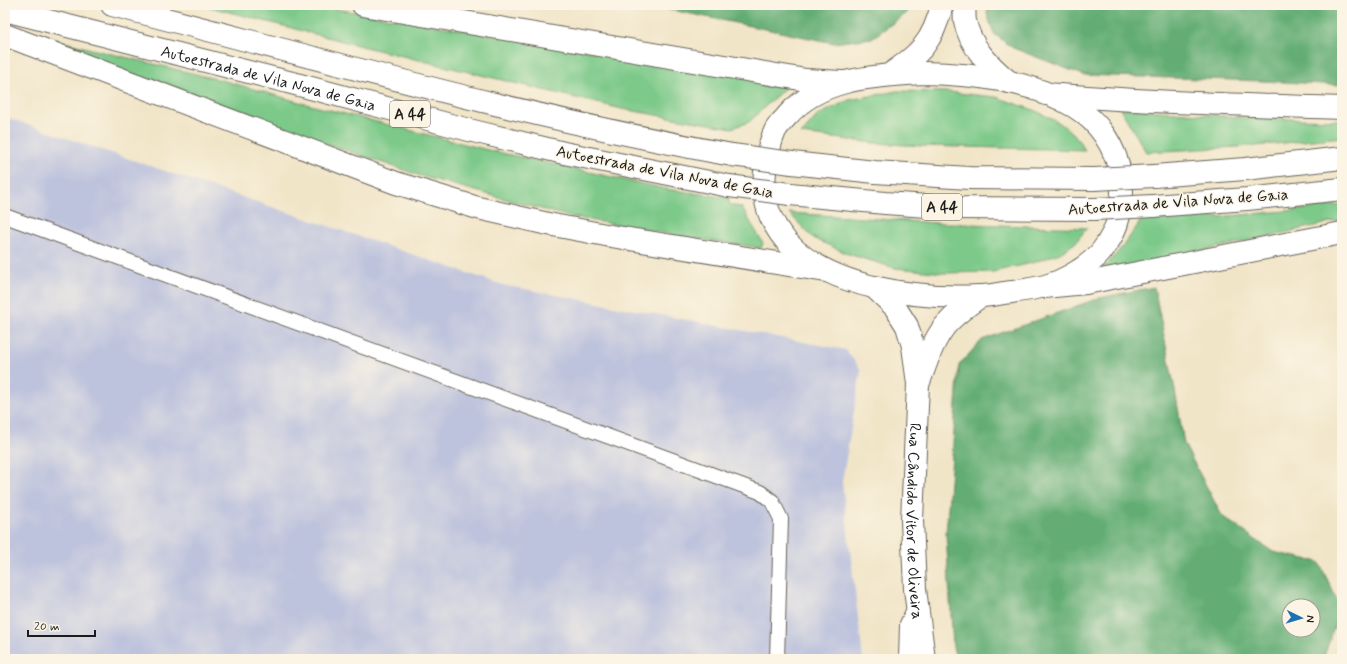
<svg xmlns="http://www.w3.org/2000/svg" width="1347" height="664" font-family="Mynerve,sans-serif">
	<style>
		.industrial { fill: #bec3dd }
		.green { fill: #7bc989; stroke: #4c7252 }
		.forest { fill: #64ad75; stroke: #406448; fill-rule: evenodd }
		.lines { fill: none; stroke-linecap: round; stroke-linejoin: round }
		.service-casing { stroke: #676258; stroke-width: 16 }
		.secondary-casing { stroke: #676258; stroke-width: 24 }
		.motorway-casing { stroke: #676258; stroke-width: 24 }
		.service { stroke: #fff; stroke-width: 14 }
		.secondary { stroke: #fff; stroke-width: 22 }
		.motorway { stroke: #fff; stroke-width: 22 }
		.motorway-bridge-casing { stroke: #676258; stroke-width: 24; stroke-linecap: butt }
		.motorway-bridge { stroke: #fff; stroke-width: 22 }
		.labels { text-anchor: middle; stroke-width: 3; stroke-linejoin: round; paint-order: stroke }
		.shield { fill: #fcf5e5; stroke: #5f5d58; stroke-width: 1 }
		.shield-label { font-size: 15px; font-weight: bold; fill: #1c1c1c }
		.street-label { font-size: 16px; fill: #1c1c1c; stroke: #fcf5e5 }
	</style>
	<rect width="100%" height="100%" fill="#fcf5e5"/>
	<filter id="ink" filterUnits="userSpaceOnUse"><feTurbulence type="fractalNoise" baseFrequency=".025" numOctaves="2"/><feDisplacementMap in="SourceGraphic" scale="8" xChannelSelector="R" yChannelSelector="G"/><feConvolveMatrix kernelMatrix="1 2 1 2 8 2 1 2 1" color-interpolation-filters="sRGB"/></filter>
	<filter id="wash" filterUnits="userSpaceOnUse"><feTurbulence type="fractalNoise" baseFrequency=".012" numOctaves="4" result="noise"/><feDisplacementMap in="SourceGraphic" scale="16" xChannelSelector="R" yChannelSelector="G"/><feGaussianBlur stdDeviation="0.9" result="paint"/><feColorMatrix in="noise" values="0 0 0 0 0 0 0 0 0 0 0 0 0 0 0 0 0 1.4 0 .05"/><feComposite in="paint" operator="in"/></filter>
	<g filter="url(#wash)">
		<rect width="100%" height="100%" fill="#f1e5c8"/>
		<!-- industrial -->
		<polygon class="industrial" points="5,117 503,285 846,350 861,370 842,482 863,659 5,659"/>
		<!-- green -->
		<g class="green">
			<polygon points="202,5 312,5 789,84 749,122 732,128 622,109 365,47"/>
			<polygon points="5,26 91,49 225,81 306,104 488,150 666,189 729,198 729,204 742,208 763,243 761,248 686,237 567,216 421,176 150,83"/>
			<polygon points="897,91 948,92 996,97 1034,110 1060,123 1074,134 1085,150 922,146 874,143 801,134 818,115 849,100"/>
			<polygon points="1120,108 1251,118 1342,120 1342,137 1255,146 1146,152"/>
			<polygon points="1342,205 1342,220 1098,274 1124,245 1142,219 1194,219 1286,211"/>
			<polygon points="789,213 938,223 1087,228 1075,243 1060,253 1032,263 993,272 945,273 895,268 848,254 813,238"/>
		</g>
		<!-- forest -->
		<g class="forest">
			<polygon points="647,5 912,5 907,13 872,38 834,43"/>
			<polygon points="988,5 1342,5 1342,85 1262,81 1083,75 1013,48 994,34 987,14"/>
			<path d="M1154,287L1175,390L1184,444L1222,516L1273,552L1319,562L1341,608L1323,659H956L953,647L946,534L959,365L982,340L1099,298ZM1289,606H1313V630H1289Z"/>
		</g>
	</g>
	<g filter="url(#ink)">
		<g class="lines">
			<defs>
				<g id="service">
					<polyline points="5,216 760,492 772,501 781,519 777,659"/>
					<polyline points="906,659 907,624 916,605"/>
				</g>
				<g id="secondary">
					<path d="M964,5C965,10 964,16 965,21C970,47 990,66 1009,82"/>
					<path d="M923,73C974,74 1030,80 1075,107C1124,137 1138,207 1101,252C1088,267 1064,281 1045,286C1034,289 1022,290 1012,292C1001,293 990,296 979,296C919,299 830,289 787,242C769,221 762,200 765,172C767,158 769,144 775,131C778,125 783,121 787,116C821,77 875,76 923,73Z"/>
					<path d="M889,75C920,54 933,42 942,5"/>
					<path id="s1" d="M874,287L895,307L907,326L913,346L918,384L912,520L915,589L924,659"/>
					<path d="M919,382C926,364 932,342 945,326C955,314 968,305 981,296"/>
				</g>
				<g id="motorway">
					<path d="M112,5C318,58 523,117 732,155"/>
					<polyline points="363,5 806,80 842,82"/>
					<path id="s2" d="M5,10L292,83L473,131L564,153L729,186"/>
					<polyline points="5,35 396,183 478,208 548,224 611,236 826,271"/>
					<path d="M1046,94C1145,102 1243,105 1342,108"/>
					<polyline points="792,163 875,172 969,178 1094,179"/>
					<polyline points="1154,176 1245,169 1342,158"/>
					<polyline points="790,194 885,203 956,208 1094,209"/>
					<polyline points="1153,206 1247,199 1342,189"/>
					<polyline points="1044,287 1086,283 1342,233"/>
				</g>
			</defs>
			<!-- service casing -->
			<use href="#service" class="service-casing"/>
			<!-- secondary casing -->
			<use href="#secondary" class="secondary-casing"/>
			<!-- motorway casing -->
			<use href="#motorway" class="motorway-casing"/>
			<!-- service -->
			<use href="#service" class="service"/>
			<!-- secondary -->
			<use href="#secondary" class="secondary"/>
			<!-- motorway -->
			<use href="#motorway" class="motorway"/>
			<defs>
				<g id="motorway-bridge">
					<polyline points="732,155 792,163"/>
					<polyline points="1094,179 1154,176"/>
					<polyline points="729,186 790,194"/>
					<polyline points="1094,209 1153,206"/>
				</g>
			</defs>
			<!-- motorway-bridge casing -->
			<use href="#motorway-bridge" class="motorway-bridge-casing"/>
			<!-- motorway-bridge -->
			<use href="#motorway-bridge" class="motorway-bridge"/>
		</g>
	</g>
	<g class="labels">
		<!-- shield labels -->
		<g class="shield">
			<rect x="390" y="101" width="40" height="26" rx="3"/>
			<rect x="922" y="194" width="40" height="26" rx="3"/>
		</g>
		<g class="shield-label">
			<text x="410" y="119">A 44</text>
			<text x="942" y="212">A 44</text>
		</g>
		<!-- street labels -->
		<g class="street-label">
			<text dy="6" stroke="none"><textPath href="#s2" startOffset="272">Autoestrada de Vila Nova de Gaia</textPath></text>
			<text transform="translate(665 171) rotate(11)" y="6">Autoestrada de Vila Nova de Gaia</text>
			<text transform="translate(1178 201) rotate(-4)" y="6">Autoestrada de Vila Nova de Gaia</text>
			<text dy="6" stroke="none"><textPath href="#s1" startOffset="248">Rua Cândido Vitor de Oliveira</textPath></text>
		</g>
	</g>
	<!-- margin -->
	<rect width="1347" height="664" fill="none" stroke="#fcf5e5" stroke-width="20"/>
	<!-- north arrow -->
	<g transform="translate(1301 618) rotate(95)"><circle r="19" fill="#fcf5e5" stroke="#a29e95"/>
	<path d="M0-3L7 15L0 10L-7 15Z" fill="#1f6fb2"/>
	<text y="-6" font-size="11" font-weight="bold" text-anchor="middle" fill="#1c1c1c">N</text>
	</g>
	<!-- scale -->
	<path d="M28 630v6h67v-6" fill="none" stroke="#1c1c1c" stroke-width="2"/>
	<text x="34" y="630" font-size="12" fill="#1c1c1c" stroke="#fcf5e5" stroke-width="3" paint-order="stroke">20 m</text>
</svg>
